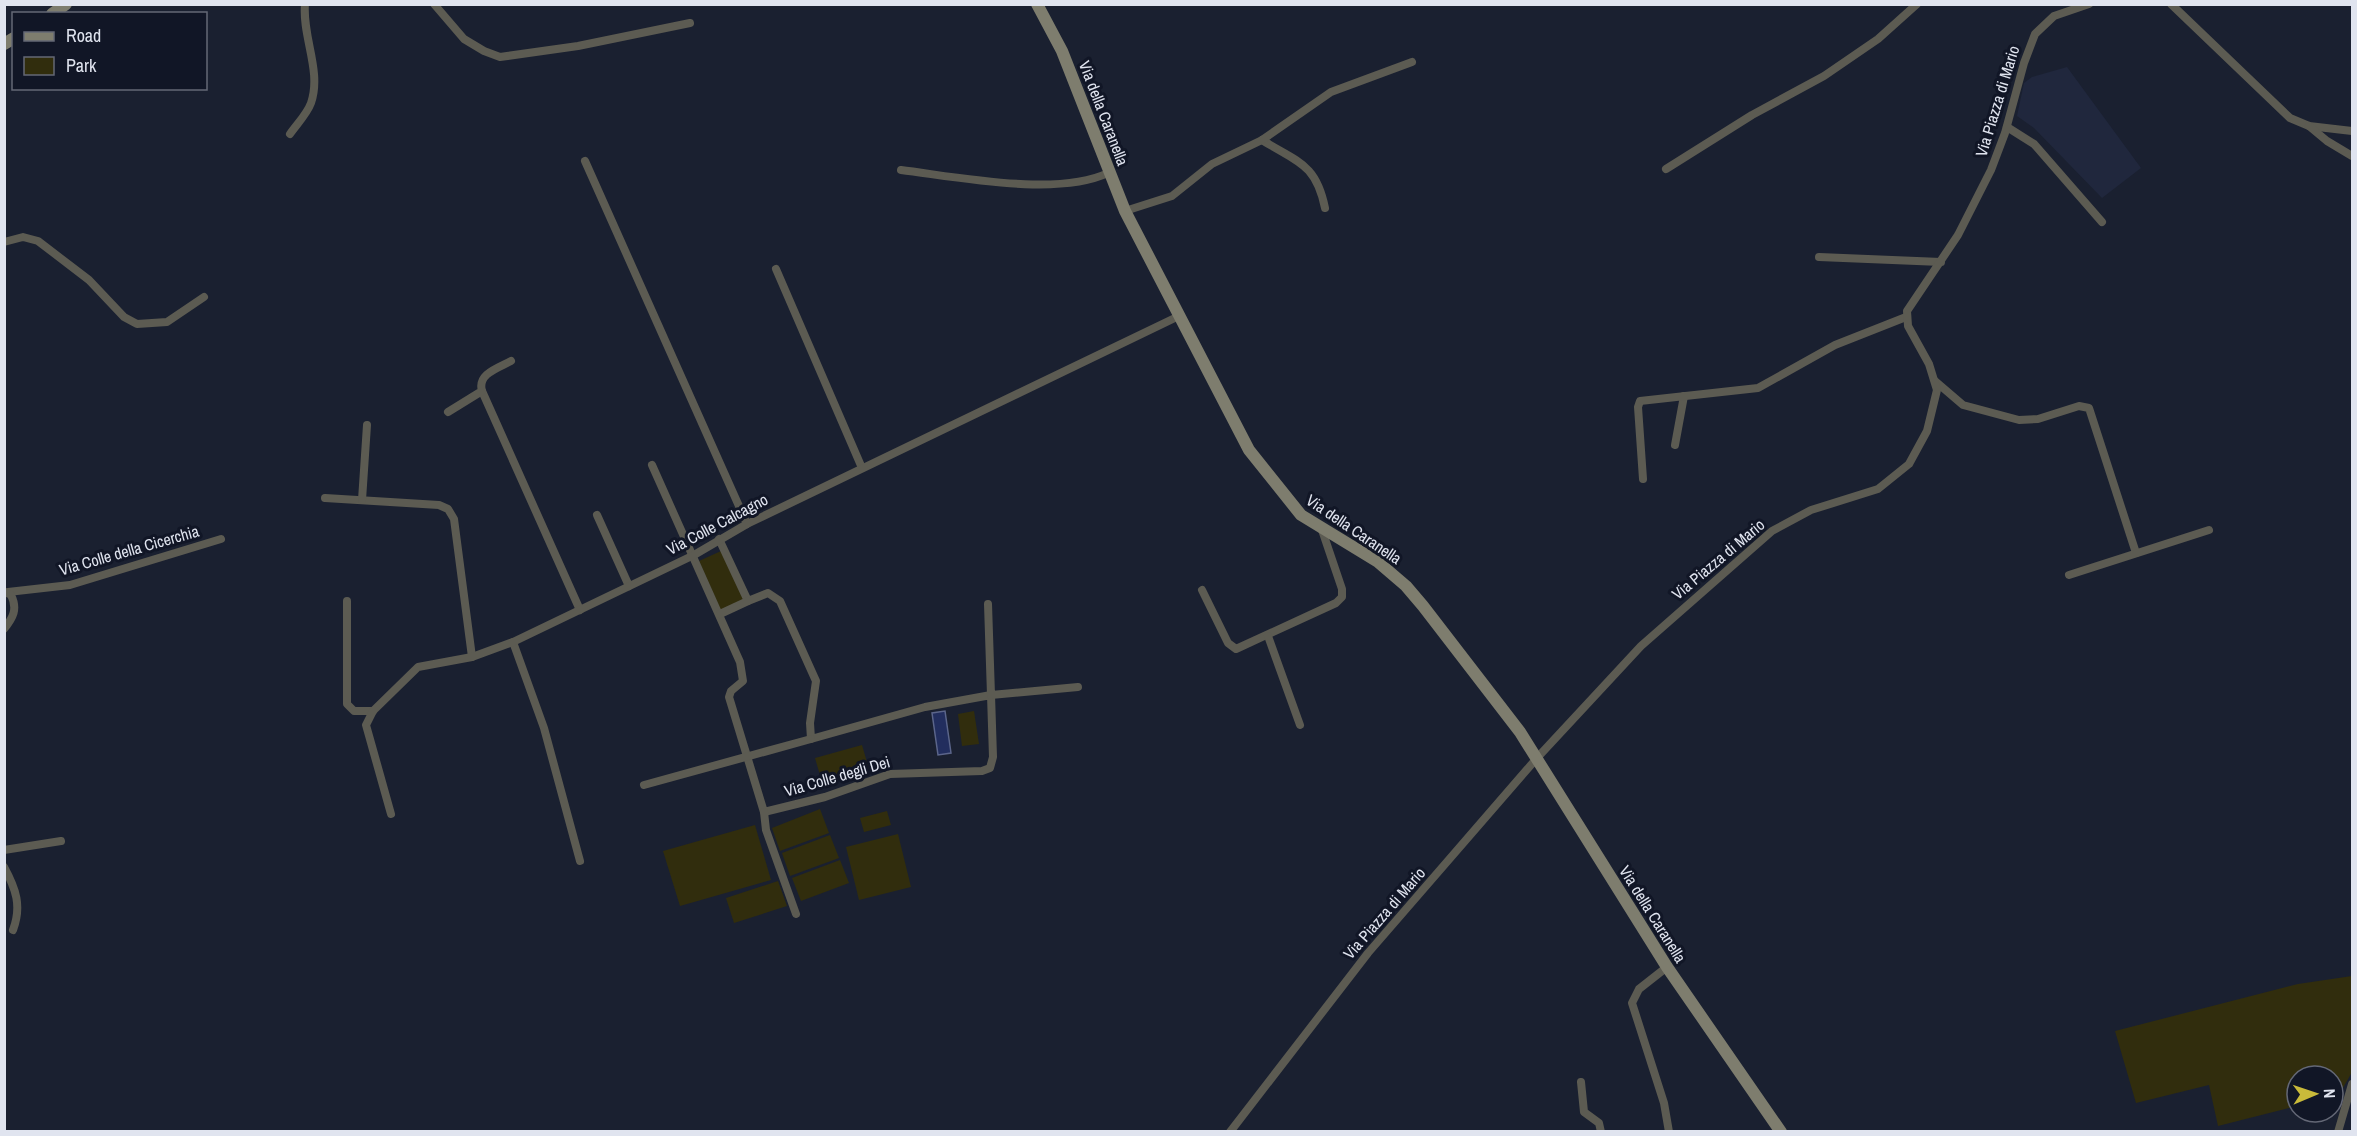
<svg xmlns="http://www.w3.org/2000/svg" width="2357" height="1136" font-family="'Archivo Narrow',sans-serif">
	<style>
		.built { fill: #20273d }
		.green { fill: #312d0d }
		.water { fill: #222e5e; stroke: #5b658a; stroke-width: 1.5 }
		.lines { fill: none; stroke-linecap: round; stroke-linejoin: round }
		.street { stroke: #5c5b52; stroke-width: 8 }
		.secondary { stroke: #7e7d6e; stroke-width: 12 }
		.labels { text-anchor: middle; stroke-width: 6; stroke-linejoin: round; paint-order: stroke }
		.street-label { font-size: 16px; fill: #e0e4ef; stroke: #111626 }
	</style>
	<rect width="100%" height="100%" fill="#1a2030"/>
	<!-- built -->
	<polygon class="built" points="2067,67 2141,168 2102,198 2034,128 2017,116 2024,83 2032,77"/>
	<!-- green -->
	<g class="green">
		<polygon points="721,551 744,601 721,611 699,561"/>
		<polygon points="974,711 979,744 962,746 958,714"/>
		<polygon points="862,745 869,769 822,782 815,758"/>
		<polygon points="820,809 829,833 780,851 772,828"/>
		<polygon points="887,811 891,825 864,832 860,818"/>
		<polygon points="755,825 771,880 680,906 663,851"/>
		<polygon points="898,834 911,887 859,900 846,847"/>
		<polygon points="830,835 839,858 790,876 782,853"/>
		<polygon points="840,860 849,883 801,901 792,878"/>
		<polygon points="778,881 787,906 734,923 726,898"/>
		<polygon points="2352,976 2352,1072 2339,1095 2333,1096 2333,1076 2297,1076 2297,1106 2218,1126 2209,1085 2136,1103 2115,1031 2298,984"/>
	</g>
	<!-- water -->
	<polygon class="water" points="945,711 951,753 938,755 932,713"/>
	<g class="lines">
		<!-- street -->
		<g class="street">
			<polyline points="434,4 464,39 484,51 500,57 578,46 690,23"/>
			<polyline points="2171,4 2290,118 2309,126 2352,131"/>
			<polyline points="2309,126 2327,141 2352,156"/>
			<polyline points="2007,127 2034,144 2102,222"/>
			<path d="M290,134C297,124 307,114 311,103C322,71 302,37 305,4"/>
			<path d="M1262,140C1297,162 1316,163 1325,208"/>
			<polyline points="585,161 747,524"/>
			<polyline points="1666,169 1752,115 1824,76 1878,39 1917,4"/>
			<path d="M901,170C958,177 1057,197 1108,173"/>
			<polyline points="1125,211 1172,196 1212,164 1262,140 1331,92 1412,62"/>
			<polyline points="4,242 23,237 38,241 89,280 124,317 137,324 167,322 204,297"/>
			<polyline points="1819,257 1941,262"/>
			<polyline points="776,269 862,468"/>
			<polyline points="1935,381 1963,405 2019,420 2038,419 2079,406 2089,408 2136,553"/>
			<polyline points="482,391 580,610"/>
			<path d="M448,412L482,391C477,374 498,368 511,361"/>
			<polyline points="1675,445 1684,396"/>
			<polyline points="652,465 740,662 743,681 731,691 729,697 764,812 825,797 890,774 982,771 990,768 993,757 991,695 925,707 811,739 810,723 816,681 780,601 768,593 748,601 719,539"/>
			<polyline points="1643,479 1638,407 1640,401 1758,388 1835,345 1906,317"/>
			<polyline points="325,498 439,505 448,509 454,519 472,657"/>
			<polyline points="362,500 367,425"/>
			<polyline points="597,515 629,586"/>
			<polyline points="2069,575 2209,530"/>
			<polyline points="1202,590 1228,643 1236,649 1336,603 1342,597 1342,589 1322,530"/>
			<polyline points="8,592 70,585 221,539"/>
			<polyline points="347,601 347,704 354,711 373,711"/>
			<polyline points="988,604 991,695 1078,687"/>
			<polyline points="720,614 748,601"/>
			<path d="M4,629C13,618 18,609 11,595L5,592"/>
			<polyline points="1268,636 1300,725"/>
			<polyline points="513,642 544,728 580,861"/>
			<polyline points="644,785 811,739"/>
			<polyline points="764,812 766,830 796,914"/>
			<polyline points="391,814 366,725 373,711 418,667 472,657 513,642 694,555 747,524 1179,316"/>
			<polyline points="4,850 61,841"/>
			<path d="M4,867C16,889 22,906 13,930"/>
			<polyline points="1667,967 1639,989 1632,1003 1664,1103 1669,1132"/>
			<polyline points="1581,1082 1584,1112 1599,1123 1601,1132"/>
			<polyline points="1230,1132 1368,953 1537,758 1641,646 1772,531 1811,510 1878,489 1909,464 1927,431 1937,390 1929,364 1908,326 1907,311 1958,235 1991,170 2005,133 2024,63 2035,34 2054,16 2089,4"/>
			<polyline points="2338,1132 2352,1084"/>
		</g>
		<!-- secondary -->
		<g class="secondary">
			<polyline points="1037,4 1062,51 1125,211 1249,450 1301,515 1378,562 1406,586 1423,606 1520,732 1667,967 1781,1132"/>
			<polyline points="52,14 66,4"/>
			<polyline points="4,44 14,38"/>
		</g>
	</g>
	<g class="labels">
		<!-- street labels -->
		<g class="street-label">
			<text transform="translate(1997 101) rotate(-73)" y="6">Via Piazza di Mario</text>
			<text transform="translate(1104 113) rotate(69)" y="6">Via della Caranella</text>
			<text transform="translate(717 524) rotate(-28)" y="6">Via Colle Calcagno</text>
			<text transform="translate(1354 529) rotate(34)" y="6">Via della Caranella</text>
			<text transform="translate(129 550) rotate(-16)" y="6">Via Colle della Cicerchia</text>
			<text transform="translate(1718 559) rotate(-40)" y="6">Via Piazza di Mario</text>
			<text transform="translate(837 776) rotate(-16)" y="6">Via Colle degli Dei</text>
			<text transform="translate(1384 913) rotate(-49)" y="6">Via Piazza di Mario</text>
			<text transform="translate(1653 914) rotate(58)" y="6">Via della Caranella</text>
		</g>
	</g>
	<!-- border -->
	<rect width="2357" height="1136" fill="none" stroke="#e0e4ef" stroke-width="12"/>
	<!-- legend -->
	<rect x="12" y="12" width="195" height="78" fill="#111626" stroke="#646876" stroke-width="1.5"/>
	<rect x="24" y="32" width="30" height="9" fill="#7e7d6e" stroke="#646876" stroke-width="1.5"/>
	<text x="66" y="42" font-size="18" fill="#e0e4ef">Road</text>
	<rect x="24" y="57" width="30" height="18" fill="#312d0d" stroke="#646876" stroke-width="1.5"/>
	<text x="66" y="72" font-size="18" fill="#e0e4ef">Park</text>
	<!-- north arrow -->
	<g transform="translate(2315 1094) rotate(88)"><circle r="28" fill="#111626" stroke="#646876" stroke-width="1.5"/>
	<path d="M0-4.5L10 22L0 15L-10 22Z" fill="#c9ba3a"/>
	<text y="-9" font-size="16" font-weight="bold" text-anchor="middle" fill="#e0e4ef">N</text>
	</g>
</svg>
